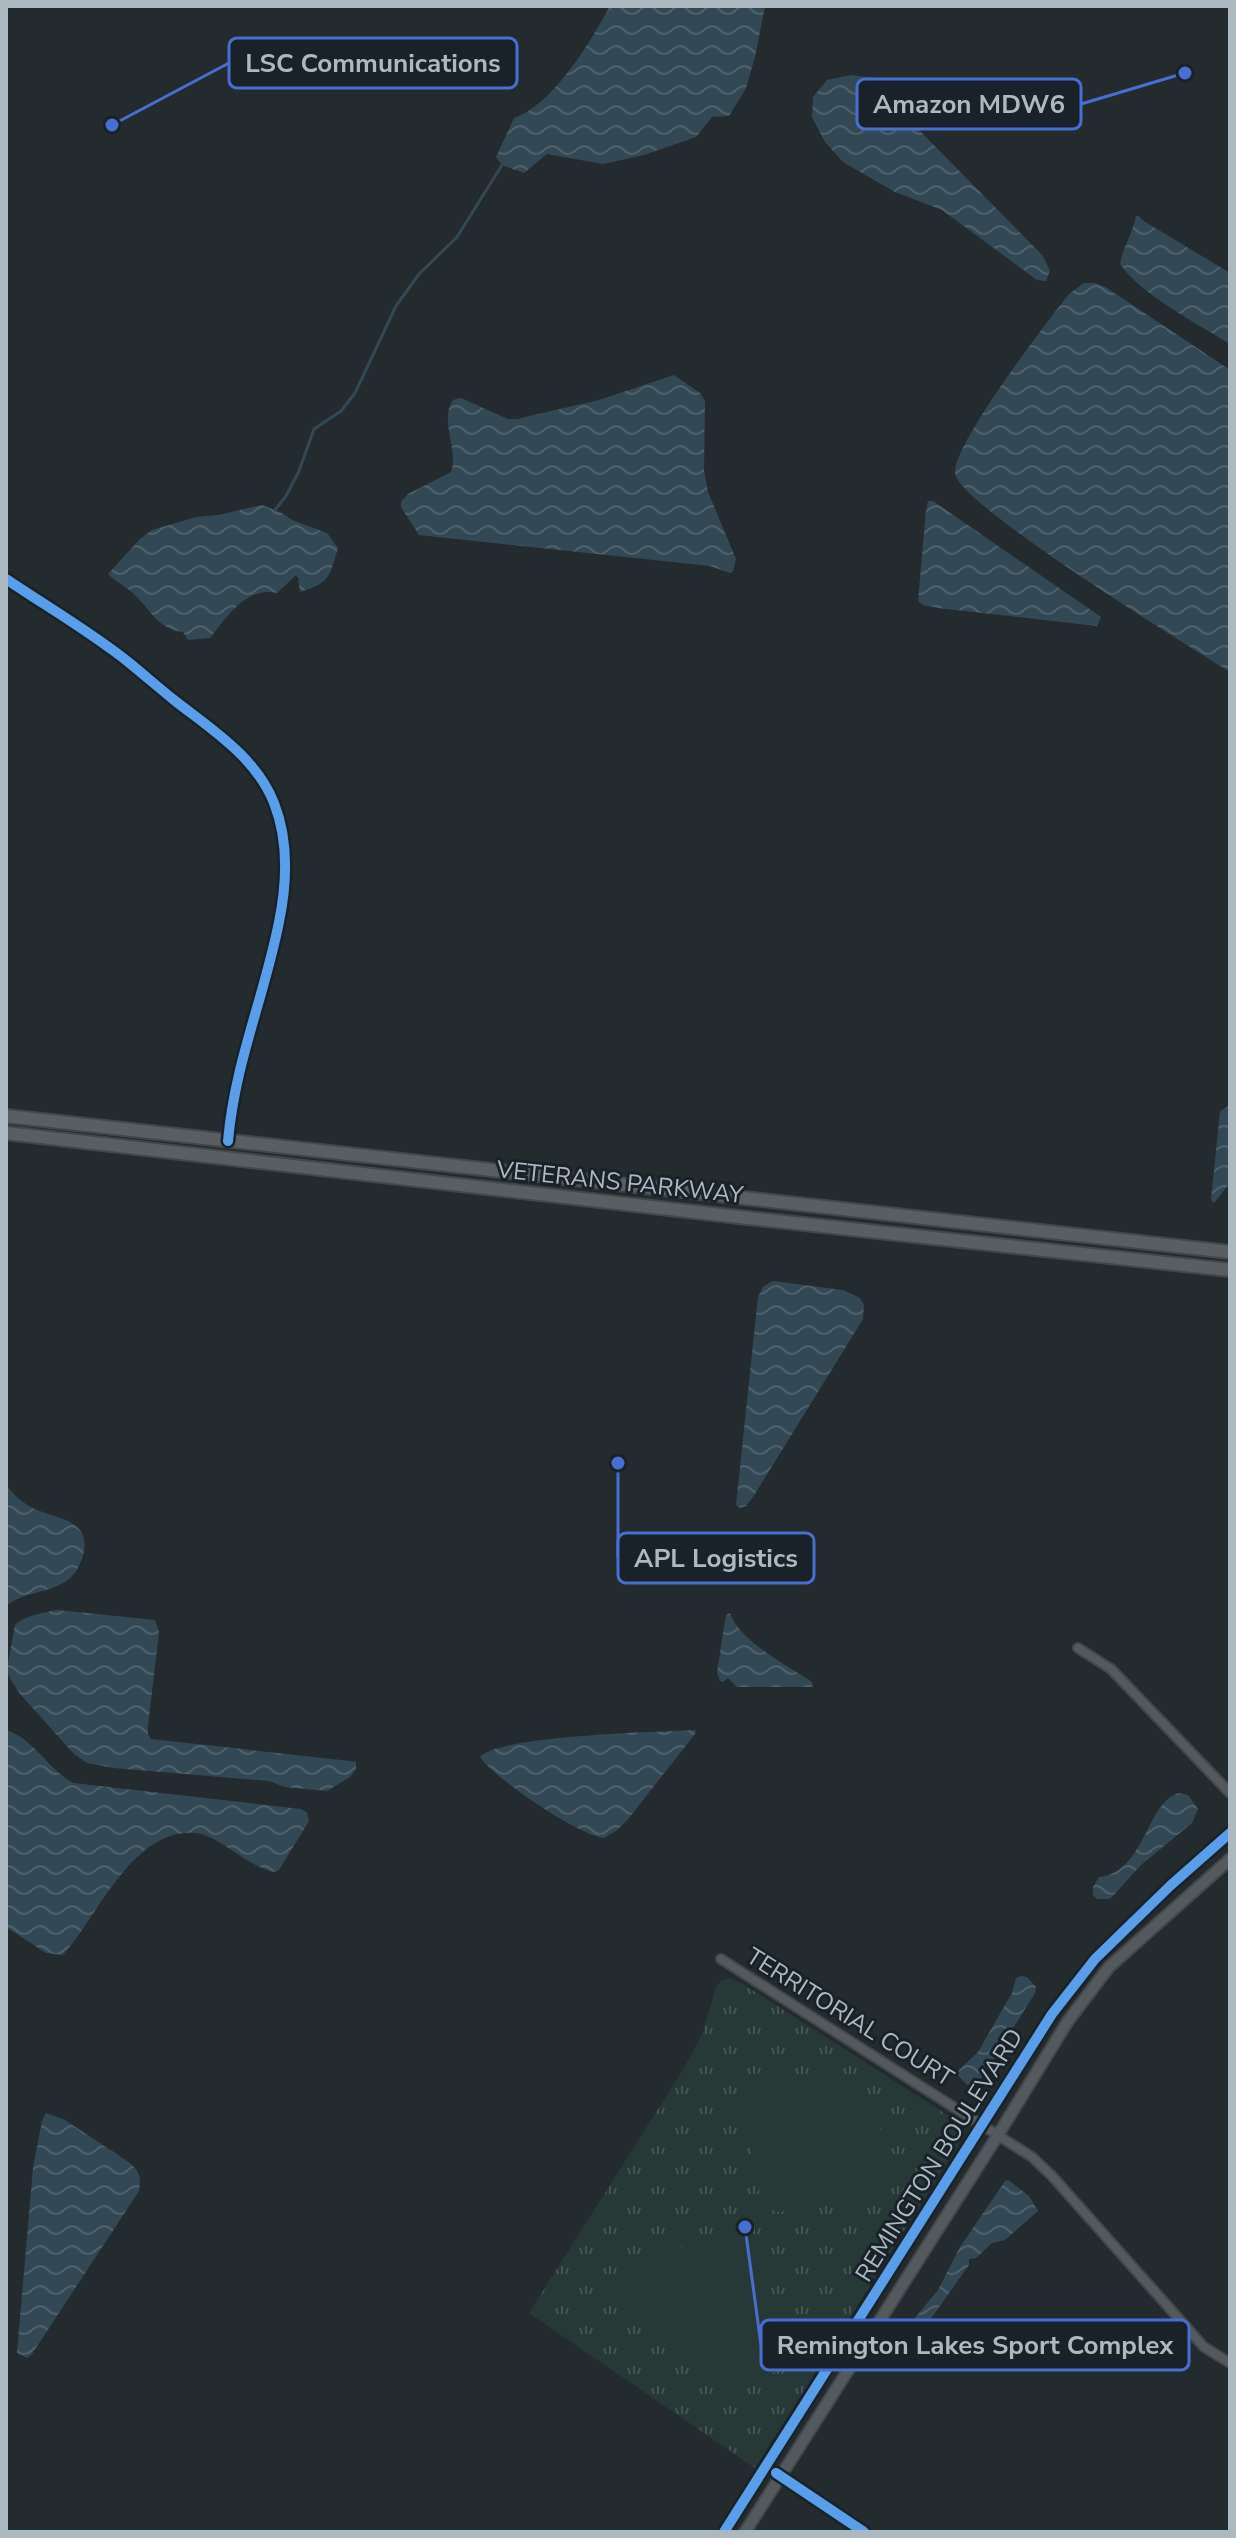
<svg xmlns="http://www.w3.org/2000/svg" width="1236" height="2538" font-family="'Nunito Sans',sans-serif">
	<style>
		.grass { fill: url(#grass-tufts) }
		.garden { fill: #273936 }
		.water { fill: url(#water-waves) }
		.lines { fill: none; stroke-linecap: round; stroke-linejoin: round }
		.stream { stroke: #334855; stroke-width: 3 }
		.minor-casing { stroke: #42474a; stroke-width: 12 }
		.tertiary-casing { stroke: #42474a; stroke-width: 14 }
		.secondary-casing { stroke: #42474a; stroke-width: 16 }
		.minor { stroke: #54595d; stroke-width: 8 }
		.tertiary { stroke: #54595d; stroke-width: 10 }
		.secondary { stroke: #585e62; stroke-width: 12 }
		.cycleway-casing { stroke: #192229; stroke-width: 15 }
		.cycleway { stroke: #5a9eea; stroke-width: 10 }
		.labels { text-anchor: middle; stroke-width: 6; stroke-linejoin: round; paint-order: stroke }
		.street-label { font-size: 24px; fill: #adb9c1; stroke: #192229 }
		.leader { fill: none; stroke: #486ed1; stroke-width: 3 }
		.callout-dot { fill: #486ed1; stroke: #192229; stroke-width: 3 }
		.callout { fill: #192229; stroke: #486ed1; stroke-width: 3 }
		.callout-label { font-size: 26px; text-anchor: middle; font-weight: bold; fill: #adb9c1 }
	</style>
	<defs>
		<pattern id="grass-tufts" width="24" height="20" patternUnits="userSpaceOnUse" patternTransform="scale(2)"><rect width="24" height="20" fill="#273936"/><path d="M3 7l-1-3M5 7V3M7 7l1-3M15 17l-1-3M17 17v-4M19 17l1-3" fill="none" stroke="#445451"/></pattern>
		<pattern id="water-waves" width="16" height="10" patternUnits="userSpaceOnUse" patternTransform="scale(2)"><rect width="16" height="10" fill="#334855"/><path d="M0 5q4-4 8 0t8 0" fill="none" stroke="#4e606c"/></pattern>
	</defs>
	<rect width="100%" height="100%" fill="#242b2f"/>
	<!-- grass -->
	<polygon class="grass" points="729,1978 743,1984 958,2122 962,2131 960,2142 755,2468 529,2313 684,2068 702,2035 716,1987 721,1981"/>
	<!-- garden -->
	<g class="garden">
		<polygon points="785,2071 827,2082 864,2106 889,2142 902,2184 780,2212 766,2209 761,2201 741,2075"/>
		<path d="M742,2234L752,2237L758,2245L784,2370C772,2372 759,2376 746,2376C696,2376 646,2344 626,2298C621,2286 619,2273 616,2261Z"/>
	</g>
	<!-- water -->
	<g class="water">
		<path d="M610,6H765L755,57L746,88L729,116L712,117L696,137L644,155L603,164L547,154L524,173L502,165L496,157L514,118C553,105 591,41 610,6Z"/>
		<polygon points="851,75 873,78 922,133 1043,256 1050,271 1046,281 1037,280 942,210 895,192 843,162 825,142 812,117 813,97 827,80"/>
		<path d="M1136,216H1139L1142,220L1230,273V344C1198,324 1140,294 1120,264C1123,247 1133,233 1136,216Z"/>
		<path d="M1084,283H1095L1107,288L1230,370V672C1192,648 957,504 955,473C953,444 1047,322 1069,294Z"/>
		<path d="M674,375L700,393L705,401L704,470L708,492L736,559L733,571L730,573L710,566L419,535L401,507V502L408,494L451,472C459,449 439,421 453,400L461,398L508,419H517L599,400Z"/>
		<polygon points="928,501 933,501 1101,617 1097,626 938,608 923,605 918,601 926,511"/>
		<path d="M262,505L282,513L292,520L327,533L338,548C329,577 331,582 300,592L298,577L295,576L277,593C246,586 227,617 210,638L188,640L183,632C155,629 149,605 129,590C122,584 115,581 108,574L140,539L152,530L196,517L218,515Z"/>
		<polygon points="1230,1105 1230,1183 1214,1203 1211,1200 1220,1111"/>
		<polygon points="773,1281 843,1290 860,1298 864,1305 863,1319 753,1497 746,1506 740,1508 736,1505 758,1297 763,1287"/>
		<path d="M6,1485C14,1495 23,1504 35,1509C60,1520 94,1520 82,1559C78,1568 76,1573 69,1579C50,1594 24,1591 6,1606Z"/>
		<path d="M57,1610L155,1620L159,1632L148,1726V1734L151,1739L350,1761L356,1762V1769L350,1777L327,1791L285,1787L269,1781L114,1768L87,1763L74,1754L20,1694L9,1677L7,1668L15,1625C26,1615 42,1613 57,1610Z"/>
		<path d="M730,1613C740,1642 787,1665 812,1682L813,1687H737L728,1678L723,1682L720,1681L717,1672L726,1615Z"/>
		<path d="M6,1730C33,1738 48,1769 73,1783L301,1809L307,1813L309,1821L279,1870L274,1872C248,1867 220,1836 196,1833C133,1827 98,1916 63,1955L46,1953L6,1927Z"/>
		<path d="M696,1730L695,1734L629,1818L616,1831L604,1838C578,1835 495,1779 480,1757C501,1735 658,1732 696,1730Z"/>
		<path d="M1179,1793L1188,1795L1198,1809L1192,1823L1141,1865L1110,1899H1097L1093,1895V1887L1099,1877C1145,1873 1146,1802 1179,1793Z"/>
		<polygon points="1021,1976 1027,1977 1036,1987 1035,1993 984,2075 978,2083 967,2085 956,2073 978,2052 1012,1993 1016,1978"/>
		<path d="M46,2113L65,2120L130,2163C140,2172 141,2177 139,2191L32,2354L27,2358L17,2353L33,2168L42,2121Z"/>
		<polygon points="1008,2180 1029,2196 1038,2211 1005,2240 992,2243 976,2258 969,2259 969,2265 925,2327 916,2324 915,2318 938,2290 960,2247 1005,2181"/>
	</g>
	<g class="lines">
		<!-- stream -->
		<polyline class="stream" points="275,510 286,496 299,471 314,429 341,411 355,393 396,306 419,274 457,237 502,165"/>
		<defs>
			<g id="minor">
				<path d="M6,579C46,606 89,631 127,661C143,674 158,687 174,700C211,729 256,757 274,803C289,841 287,883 279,922C264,998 235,1062 228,1141"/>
				<polyline points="1078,1648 1111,1669 1230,1793"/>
				<polyline points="721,1959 1032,2157 1052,2176 1204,2347 1230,2363"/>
			</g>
			<g id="tertiary">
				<polyline points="724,2532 1052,2014 1095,1959 1171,1885 1230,1833"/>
				<polyline points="745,2532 998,2135 1068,2021 1109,1967 1230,1859"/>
			</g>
			<g id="secondary">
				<polyline points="6,1116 1230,1252"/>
				<polyline points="6,1133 739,1217 1230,1270"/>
			</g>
		</defs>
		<!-- minor casing -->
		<use href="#minor" class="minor-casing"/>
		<!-- tertiary casing -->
		<use href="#tertiary" class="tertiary-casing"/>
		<!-- secondary casing -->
		<use href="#secondary" class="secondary-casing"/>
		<!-- minor -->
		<use href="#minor" class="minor"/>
		<!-- tertiary -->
		<use href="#tertiary" class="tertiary"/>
		<!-- secondary -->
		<use href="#secondary" class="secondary"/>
		<defs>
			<g id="cycleway">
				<path d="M6,579C46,606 89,631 127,661C143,674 158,687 174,700C211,729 256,757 274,803C289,841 287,883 279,922C264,998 235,1062 228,1141"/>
				<polyline points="776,2473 864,2532"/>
				<polyline points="724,2532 1052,2014 1095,1959 1171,1885 1230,1833"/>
			</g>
		</defs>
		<!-- cycleway casing -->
		<use href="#cycleway" class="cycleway-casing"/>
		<!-- cycleway -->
		<use href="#cycleway" class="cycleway"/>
	</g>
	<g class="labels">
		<!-- street labels -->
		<g class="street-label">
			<text transform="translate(620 1182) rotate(6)" y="8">VETERANS PARKWAY</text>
			<text transform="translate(850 2017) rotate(32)" y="8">TERRITORIAL COURT</text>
			<text transform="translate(939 2155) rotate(-58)" y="8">REMINGTON BOULEVARD</text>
		</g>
	</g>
	<!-- callouts -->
	<path class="leader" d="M112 125L229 63M1185 73L1081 104M618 1463L618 1558M745 2227L761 2345"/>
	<g class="callout-dot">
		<circle cx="112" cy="125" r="8"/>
		<circle cx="1185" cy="73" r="8"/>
		<circle cx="618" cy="1463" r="8"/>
		<circle cx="745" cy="2227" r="8"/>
	</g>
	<g class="callout">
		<rect x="229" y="38" width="288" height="50" rx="8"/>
		<rect x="857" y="79" width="224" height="50" rx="8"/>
		<rect x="618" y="1533" width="196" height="50" rx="8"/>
		<rect x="761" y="2320" width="428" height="50" rx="8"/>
	</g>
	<g class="callout-label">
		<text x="373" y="72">LSC Communications</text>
		<text x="969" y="113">Amazon MDW6</text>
		<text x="716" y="1567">APL Logistics</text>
		<text x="975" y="2354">Remington Lakes Sport Complex</text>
	</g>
	<!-- border -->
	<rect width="1236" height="2538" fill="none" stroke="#adb9c1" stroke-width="16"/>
</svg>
